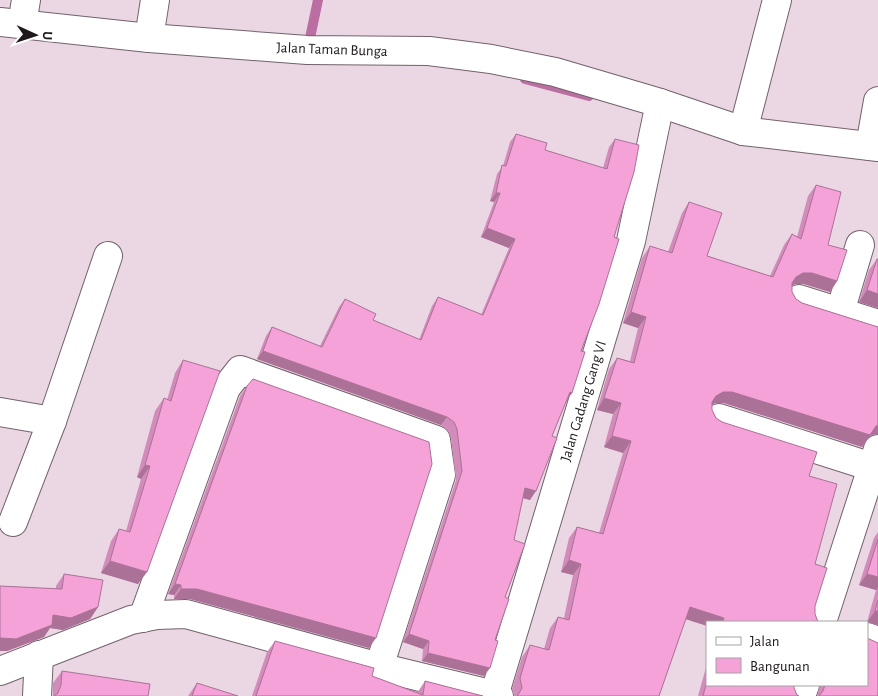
<svg xmlns="http://www.w3.org/2000/svg" width="878" height="696" font-family="'Alegreya Sans',sans-serif">
	<style>
		.lines { fill: none; stroke-linecap: round; stroke-linejoin: round }
		.stream { stroke: #bb6ea2; stroke-width: 10 }
		.minor-casing { stroke: #72616b; stroke-width: 30 }
		.minor { stroke: #fff; stroke-width: 28 }
		.wall { fill: #d28bba }
		.shaded-wall { fill: #ab7197 }
		.building { fill: #f4a2d8; stroke: #ab7197 }
		.labels { text-anchor: middle; stroke-width: 5; stroke-linejoin: round; paint-order: stroke }
		.street-label { font-size: 15px; fill: #1e171b; stroke: #fff }
	</style>
	<rect width="100%" height="100%" fill="#ebd7e4"/>
	<g class="lines">
		<!-- stream -->
		<g class="stream">
			<polyline points="310,38 318,0"/>
			<polyline points="525,79 589,96"/>
		</g>
		<defs>
			<g id="minor">
				<polyline points="0,22 149,38 307,50 429,51 491,59 555,72 660,103 743,131 878,147"/>
				<polyline points="22,24 26,0"/>
				<polyline points="149,38 155,0"/>
				<polyline points="743,131 777,0"/>
				<polyline points="870,146 878,101"/>
				<polyline points="799,299 878,324"/>
				<polyline points="840,312 860,245"/>
				<polyline points="0,412 52,421 108,256"/>
				<polyline points="719,418 872,467"/>
				<polyline points="13,522 52,421"/>
				<polyline points="143,618 226,388 240,370 436,440 441,475 379,667"/>
				<polyline points="822,622 878,449"/>
				<polyline points="867,637 878,641"/>
				<polyline points="0,671 131,620 157,615 186,614 379,667 499,696"/>
				<polyline points="37,696 39,655"/>
				<polyline points="494,696 631,241 660,103"/>
				<polyline points="801,696 805,685"/>
			</g>
		</defs>
		<!-- minor casing -->
		<use href="#minor" class="minor-casing"/>
		<!-- minor -->
		<use href="#minor" class="minor"/>
	</g>
	<!-- wall -->
	<g class="wall">
		<polygon points="516,134 545,150 603,168 609,147 615,139 614,237 581,351 572,393 566,401 552,436 530,500 523,498 514,540 505,597 495,640 484,676 422,661 423,649 403,642 456,480 451,438 448,431 441,425 257,359 266,336 272,327 320,346 339,307 345,299 373,320 419,340 432,306 438,297 481,315 509,248 481,237 494,202 490,201 497,174 503,166 510,142"/>
		<polygon points="816,185 828,245 837,281 830,292 804,284 795,284 792,286 792,292 796,299 802,303 878,327 878,434 875,434 870,436 862,447 724,403 715,403 712,405 712,410 716,418 809,476 815,564 815,614 818,622 707,622 686,619 659,696 514,696 512,689 522,657 530,645 544,649 550,628 558,617 564,618 573,575 561,572 569,538 577,527 599,533 623,453 604,447 613,414 597,410 609,369 617,358 630,361 638,328 623,323 642,258 650,246 668,252 682,213 689,202 707,256 770,276 784,245 792,234 797,237 808,196"/>
		<polygon points="877,259 878,308 859,302 869,270"/>
		<polygon points="183,360 138,584 101,573 111,541 119,529 126,531 141,479 137,477 155,411 164,398 167,400 175,373"/>
		<polygon points="247,386 369,648 190,599 174,599 174,595 168,594 240,396"/>
		<polygon points="878,532 878,625 867,622 876,590 859,585 874,538"/>
		<polygon points="64,574 98,607 90,619 63,630 50,628 44,637 7,651 0,651 0,586 56,589 56,586"/>
		<polygon points="275,641 372,676 417,693 425,681 483,696 252,696 267,652"/>
		<polygon points="707,664 707,685 794,688 797,695 799,696 698,696"/>
		<polygon points="62,671 148,696 53,696 53,683"/>
		<polygon points="197,683 238,696 188,696"/>
		<polygon points="820,685 867,685 878,696 817,696"/>
	</g>
	<!-- shaded-wall -->
	<g class="shaded-wall">
		<polygon points="496,193 500,193 494,202 490,201"/>
		<polygon points="487,228 515,239 509,248 481,237"/>
		<polygon points="803,273 812,273 837,281 830,292 804,284 795,284 788,288 796,277"/>
		<polygon points="867,290 878,294 878,308 859,302"/>
		<polygon points="631,312 646,317 638,328 623,323"/>
		<polygon points="263,351 447,417 441,425 257,359"/>
		<polygon points="570,392 572,393 566,401 564,400"/>
		<polygon points="723,392 732,392 876,426 878,425 878,434 875,434 870,436 862,447 724,403 715,403 708,407 716,396"/>
		<polygon points="604,398 621,403 613,414 597,410"/>
		<polygon points="612,436 631,441 623,453 604,447"/>
		<polygon points="145,465 150,466 141,479 137,477"/>
		<polygon points="525,488 536,491 530,500 519,497"/>
		<polygon points="569,560 581,564 573,575 561,572"/>
		<polygon points="110,561 147,572 138,584 101,573"/>
		<polygon points="867,574 878,577 878,588 876,590 859,585"/>
		<polygon points="175,584 181,585 174,595 168,594"/>
		<polygon points="181,589 197,589 376,638 369,648 190,599 174,599"/>
		<polygon points="98,607 90,619 63,630 50,628 44,637 7,651 0,651 0,638 53,615"/>
		<polygon points="690,607 724,618 721,622 707,622 707,626 682,618"/>
		<polygon points="875,611 878,611 878,625 867,622"/>
		<polygon points="409,634 429,641 423,649 403,642"/>
		<polygon points="428,653 490,668 484,676 422,661"/>
	</g>
	<!-- building -->
	<g class="building">
		<polygon points="516,134 547,143 545,150 607,169 615,139 639,145 634,172 614,237 619,239 599,304 581,351 585,352 572,393 570,392 552,436 557,438 536,491 525,488 514,540 525,544 505,597 509,599 495,640 498,641 490,668 428,653 429,641 409,634 462,471 457,429 454,422 447,417 263,351 272,327 322,347 345,299 376,314 373,320 421,340 438,297 483,315 515,239 487,228 500,193 496,193 502,165 506,166"/>
		<polygon points="816,185 841,192 828,245 847,250 837,281 812,273 803,273 796,277 792,283 792,292 796,299 802,303 878,327 878,425 876,426 870,435 732,392 723,392 716,396 712,402 712,410 716,418 722,422 817,452 809,476 837,484 815,564 827,568 815,606 815,614 818,622 723,622 724,618 690,607 659,696 517,696 518,695 522,688 520,678 530,645 549,650 558,617 569,620 581,564 569,560 577,527 603,534 631,441 612,436 621,403 604,398 617,358 634,363 646,317 631,312 650,246 672,253 689,202 722,213 707,256 773,277 792,234 801,239"/>
		<polygon points="877,259 878,259 878,294 867,290"/>
		<polygon points="183,360 220,371 147,572 110,561 119,529 130,532 150,466 145,465 164,398 171,401"/>
		<polygon points="253,379 429,442 432,464 376,638 197,589 181,589 181,585 175,584 247,386"/>
		<polygon points="878,539 878,577 867,574"/>
		<polygon points="64,574 103,580 98,607 71,618 53,615 52,625 16,639 0,638 0,586 62,589"/>
		<polygon points="878,600 878,611 875,611"/>
		<polygon points="867,638 878,643 878,696 819,696 823,691 825,685 867,685"/>
		<polygon points="275,641 374,668 372,676 423,695 425,681 483,696 256,696"/>
		<polygon points="62,671 150,684 148,696 54,696 58,693 61,685"/>
		<polygon points="707,681 707,685 794,685 794,688 797,695 799,696 703,696"/>
		<polygon points="197,683 238,696 192,696"/>
	</g>
	<g class="labels">
		<!-- street labels -->
		<g class="street-label">
			<text transform="translate(332 49) rotate(2)" y="5">Jalan Taman Bunga</text>
			<text transform="translate(583 401) rotate(-73)" y="5">Jalan Gadang Gang VI</text>
		</g>
	</g>
	<!-- legend -->
	<rect x="706" y="621" width="162" height="65" fill="#ffffff" stroke="#a5a2a4"/>
	<rect x="716" y="637" width="25" height="8" fill="#ffffff" stroke="#a5a2a4"/>
	<text x="750" y="646" font-size="15" fill="#1e171b">Jalan</text>
	<rect x="716" y="658" width="25" height="15" fill="#f4a2d8" stroke="#a5a2a4"/>
	<text x="750" y="671" font-size="15" fill="#1e171b">Bangunan</text>
	<!-- north arrow -->
	<g transform="translate(35 35) rotate(93)" stroke="#ffffff" stroke-width="4" paint-order="stroke">
	<path d="M0-4L9 19L0 12L-9 19Z" fill="#1e171b"/>
	<text y="-8" font-size="14" font-weight="bold" text-anchor="middle" fill="#1e171b">U</text>
	</g>
</svg>
